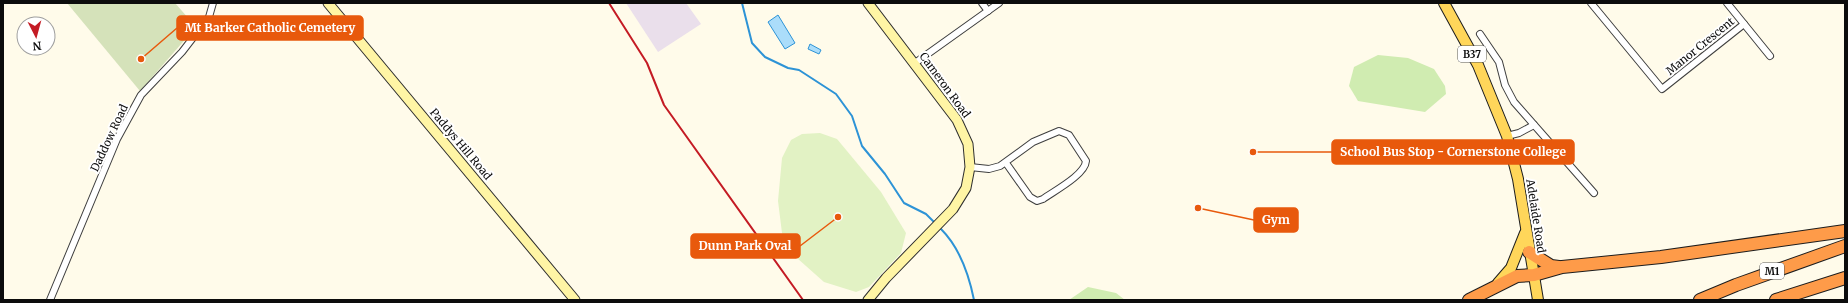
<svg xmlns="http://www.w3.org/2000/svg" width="1848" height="303" font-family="Merriweather,serif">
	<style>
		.industrial { fill: #eadfeb }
		.green { fill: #d0ecb1 }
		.cemetery { fill: #d5e2ba }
		.pitch { fill: #e2f2c4 }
		.water { fill: #abddfa; stroke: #2d93d6 }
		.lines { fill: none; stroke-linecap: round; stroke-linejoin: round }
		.stream { stroke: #2d93d6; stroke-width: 2 }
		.street-casing { stroke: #3f3f3f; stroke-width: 8 }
		.secondary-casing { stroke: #2e2e2e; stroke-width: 11 }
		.primary-casing { stroke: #1d1d1d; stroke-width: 12 }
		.highway-casing { stroke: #1d1d1d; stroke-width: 14 }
		.street { stroke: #fff; stroke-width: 6 }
		.secondary { stroke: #fff5a5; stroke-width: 9 }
		.primary { stroke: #ffd65a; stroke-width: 10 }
		.highway { stroke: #fe9b49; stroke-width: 12 }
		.rail { stroke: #c41b24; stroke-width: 2 }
		.labels { text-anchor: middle; stroke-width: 4; stroke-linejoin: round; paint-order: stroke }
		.shield { fill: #fff; stroke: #555; stroke-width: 1 }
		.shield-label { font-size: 10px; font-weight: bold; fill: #0c0c0c }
		.street-label { font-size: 11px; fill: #0c0c0c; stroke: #fff }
		.leader { fill: none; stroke: #e8590c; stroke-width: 1.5 }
		.callout-dot { fill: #e8590c; stroke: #fff; stroke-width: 1.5 }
		.callout { fill: #e8590c; stroke: #e8590c; stroke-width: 1.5 }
		.callout-label { font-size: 12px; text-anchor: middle; font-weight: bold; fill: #fff }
	</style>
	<rect width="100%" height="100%" fill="#fffbea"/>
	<!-- industrial -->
	<polygon class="industrial" points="626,3 686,3 701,24 658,52"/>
	<!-- green -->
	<g class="green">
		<polygon points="1378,55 1408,58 1434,69 1445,86 1446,94 1425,112 1358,101 1349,86 1354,67"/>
		<polygon points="1088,287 1116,293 1125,300 1069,300"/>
	</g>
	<!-- cemetery -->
	<polygon class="cemetery" points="67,3 175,3 196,27 140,91"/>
	<!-- pitch -->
	<polygon class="pitch" points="820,133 837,139 881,192 906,233 901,253 869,287 856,292 824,282 797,258 782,233 778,201 782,158 791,140 802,134"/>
	<!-- water -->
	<g class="water">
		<polygon points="778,15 795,43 785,49 768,22"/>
		<polygon points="810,44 821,50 819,54 808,49"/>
	</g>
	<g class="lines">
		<!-- stream -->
		<g class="stream">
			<polyline points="742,3 752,43 765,57 788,68 799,70 836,94 852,116 862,146 885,174 904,203 926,214 935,223"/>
			<path d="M941,229C960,248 969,275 974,300"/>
		</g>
		<defs>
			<g id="street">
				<polyline points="982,3 988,11"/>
				<polyline points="1591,3 1662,89 1744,24"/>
				<polyline points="1727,3 1770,56"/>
				<polyline points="1480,34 1499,62 1505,85 1514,102 1594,193"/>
				<polyline points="915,63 999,3"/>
				<polyline points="1507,136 1519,133 1534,125"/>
				<path d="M970,167L989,169L1000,166L1033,142L1059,131L1069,135L1086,161C1085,175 1054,191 1043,199L1037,201L1030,197L1006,163"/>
				<polyline points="50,300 117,139 141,95 182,52 209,17 213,3"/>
			</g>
			<g id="secondary">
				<polyline points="328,3 575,300"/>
				<polyline points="868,3 957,120 968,144 970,167 966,188 953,209 886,278 868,300"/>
			</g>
			<g id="primary">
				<polyline points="1444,3 1478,65 1507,136 1518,179 1538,300"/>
				<polyline points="1498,283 1511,268 1525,233"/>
			</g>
			<g id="highway">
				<polyline points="1529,252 1551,266 1559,267"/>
				<polyline points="1469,300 1517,276 1534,275 1562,267 1661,257 1845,231"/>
				<polyline points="1700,300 1736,285 1845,246"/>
				<polyline points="1776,300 1845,278"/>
			</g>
		</defs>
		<!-- street casing -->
		<use href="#street" class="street-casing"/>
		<!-- secondary casing -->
		<use href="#secondary" class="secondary-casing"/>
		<!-- primary casing -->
		<use href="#primary" class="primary-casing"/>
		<!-- highway casing -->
		<use href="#highway" class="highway-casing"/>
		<!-- street -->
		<use href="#street" class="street"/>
		<!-- secondary -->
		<use href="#secondary" class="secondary"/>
		<!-- primary -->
		<use href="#primary" class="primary"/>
		<!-- highway -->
		<use href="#highway" class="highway"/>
		<!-- rail -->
		<polyline class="rail" points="609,3 647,63 664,105 803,300"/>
	</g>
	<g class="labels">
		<!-- shield labels -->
		<g class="shield">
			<rect x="1458" y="46" width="28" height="16" rx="3"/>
			<rect x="1760" y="263" width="24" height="16" rx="3"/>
		</g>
		<g class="shield-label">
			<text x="1472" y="58">B37</text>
			<text x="1772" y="275">M1</text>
		</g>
		<!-- street labels -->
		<g class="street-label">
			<text transform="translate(1700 46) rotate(-39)" y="4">Manor Crescent</text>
			<text transform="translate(945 85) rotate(54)" y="4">Cameron Road</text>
			<text transform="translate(109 138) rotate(-65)" y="4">Daddow Road</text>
			<text transform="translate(461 144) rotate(50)" y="4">Paddys Hill Road</text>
			<text transform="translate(1536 216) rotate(81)" y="4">Adelaide Road</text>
		</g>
	</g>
	<!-- callouts -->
	<path class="leader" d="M141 59L177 28M1253 152L1332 152M1198 208L1254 220M838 217L800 246"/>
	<g class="callout-dot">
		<circle cx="141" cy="59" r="4"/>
		<circle cx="1253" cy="152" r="4"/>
		<circle cx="1198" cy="208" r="4"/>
		<circle cx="838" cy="217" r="4"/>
	</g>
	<g class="callout">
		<rect x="177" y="16" width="186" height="24" rx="4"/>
		<rect x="1332" y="140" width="242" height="24" rx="4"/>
		<rect x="1254" y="208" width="44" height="24" rx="4"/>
		<rect x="691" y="234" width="109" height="24" rx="4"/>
	</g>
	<g class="callout-label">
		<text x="270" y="32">Mt Barker Catholic Cemetery</text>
		<text x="1453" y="156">School Bus Stop - Cornerstone College</text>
		<text x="1276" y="224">Gym</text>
		<text x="745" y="250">Dunn Park Oval</text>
	</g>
	<!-- border -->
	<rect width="1848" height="303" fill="none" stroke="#0c0c0c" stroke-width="8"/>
	<!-- north arrow -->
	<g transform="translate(36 36) rotate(174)"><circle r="19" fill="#ffffff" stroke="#9e9e9e"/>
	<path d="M0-3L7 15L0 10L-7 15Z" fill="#c41b24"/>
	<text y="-6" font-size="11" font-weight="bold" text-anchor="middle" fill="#0c0c0c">N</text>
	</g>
</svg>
